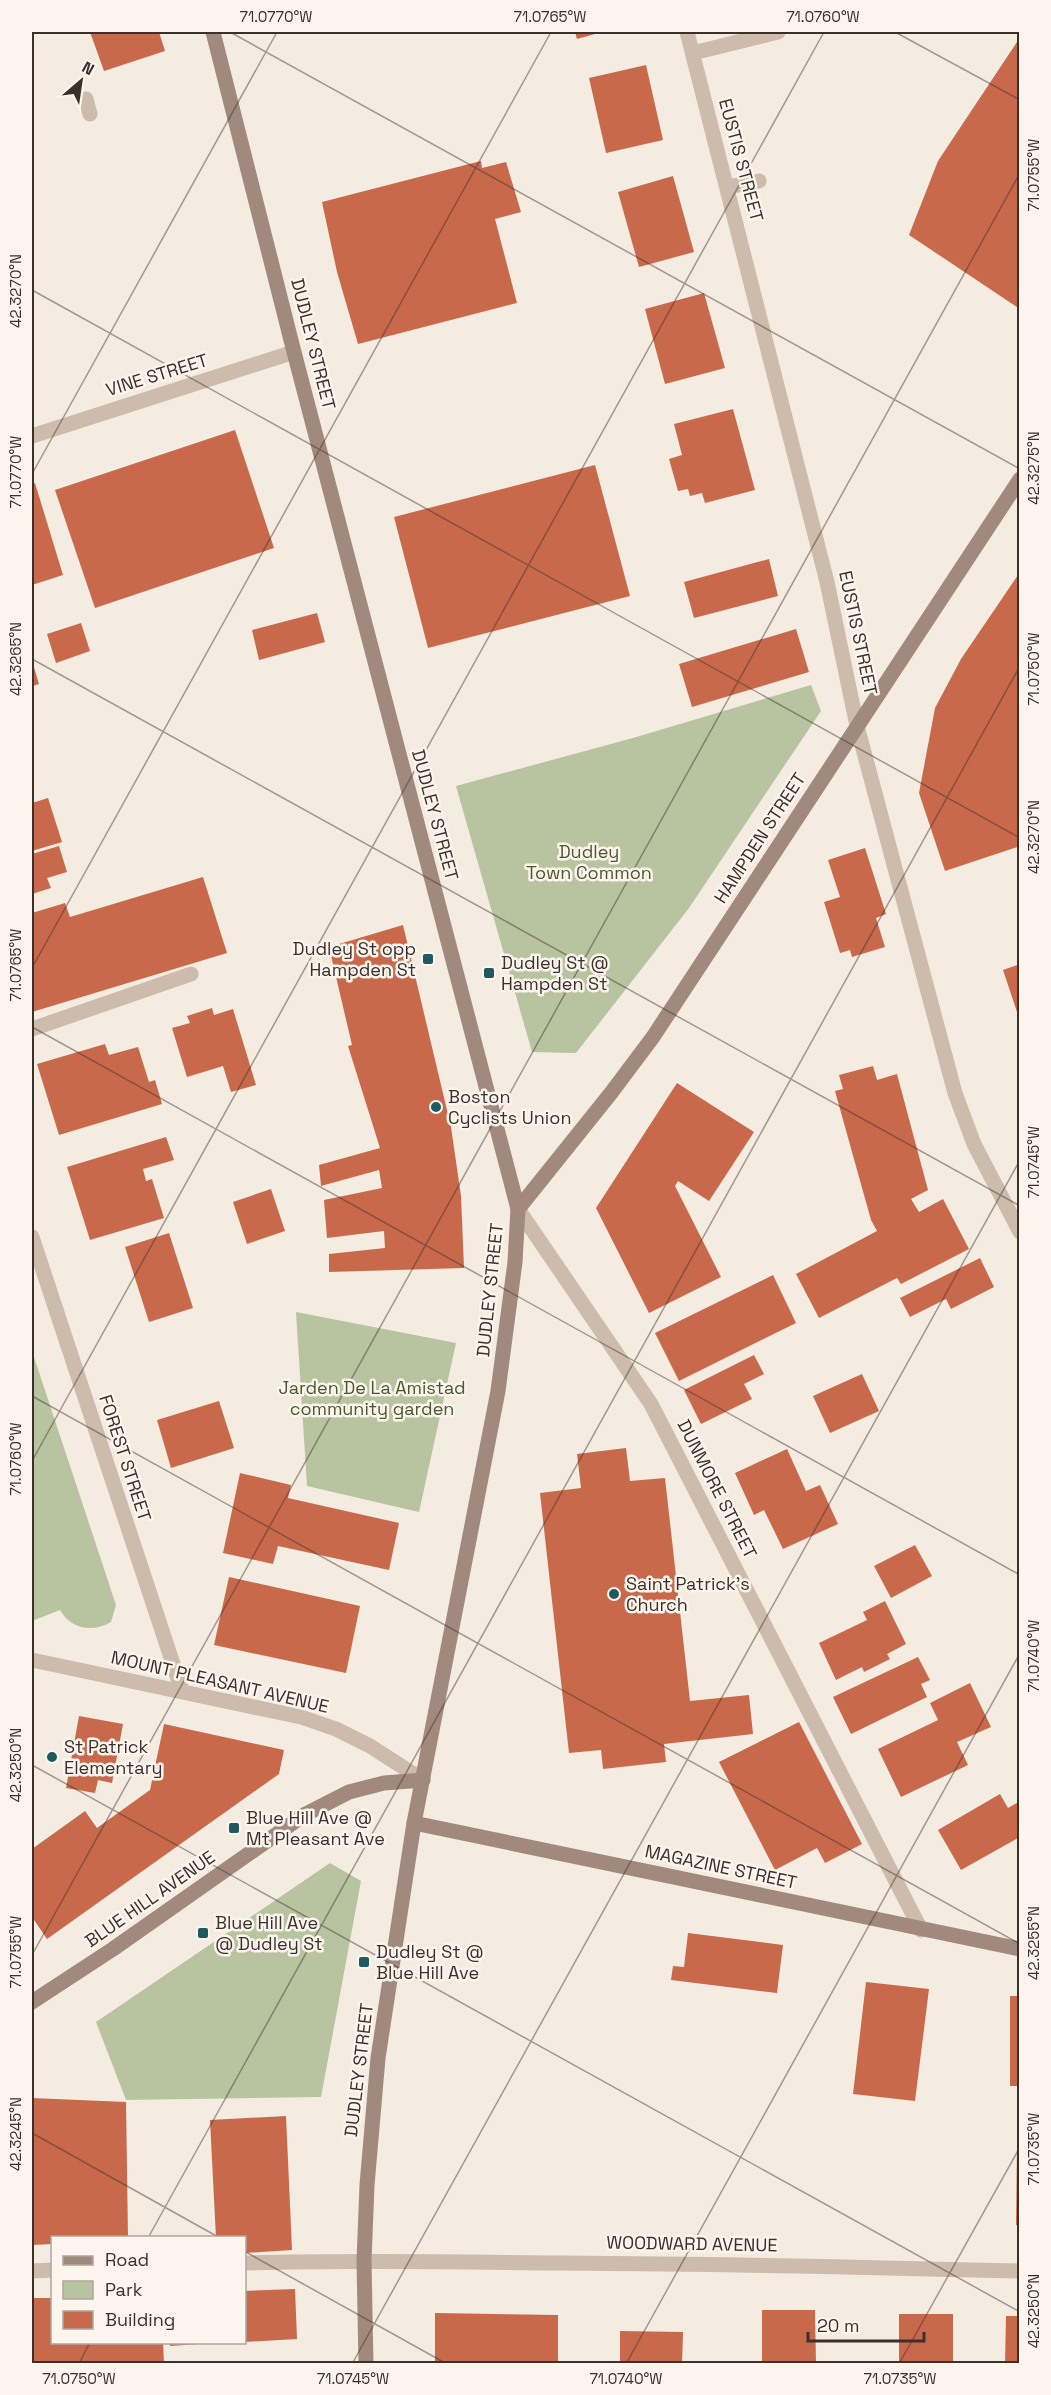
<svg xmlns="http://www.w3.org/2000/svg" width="1051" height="2395" font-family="'Space Grotesk',sans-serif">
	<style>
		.green { fill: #b8c4a0 }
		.building { fill: #c8694b }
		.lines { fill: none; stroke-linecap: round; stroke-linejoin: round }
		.lane { stroke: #cdbbac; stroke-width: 15 }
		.street { stroke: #cdbbac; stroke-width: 15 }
		.secondary { stroke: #a18a7d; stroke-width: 15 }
		.ticks { fill: none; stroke: #3b302b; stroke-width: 1.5; stroke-opacity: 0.45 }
		.poi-dot { fill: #1f5a5e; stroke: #fbf5ee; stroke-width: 2 }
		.labels { text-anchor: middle; stroke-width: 5; stroke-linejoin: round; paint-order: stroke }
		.street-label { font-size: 18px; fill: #3b302b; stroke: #fbf5ee }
		.park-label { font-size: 18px; fill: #4a5a2e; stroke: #fbf5ee }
		.poi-label { font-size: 18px; fill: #3b302b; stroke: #fbf5ee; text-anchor: start }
		.neatline { fill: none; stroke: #3b302b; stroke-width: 2 }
		.ticks-label { font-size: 15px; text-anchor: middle; fill: #3b302b }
	</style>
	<rect width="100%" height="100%" fill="#f4ebe1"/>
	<!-- green -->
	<g class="green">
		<polygon points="811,685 821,711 689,908 576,1053 532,1052 456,786 633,738"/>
		<polygon points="296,1312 456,1343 419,1512 307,1486"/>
		<path d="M32,1351L116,1605L111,1622C92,1633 71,1629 60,1610L32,1621Z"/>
		<polygon points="330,1863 361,1881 321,2097 126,2100 96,2022"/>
	</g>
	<!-- building -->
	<g class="building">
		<polygon points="90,32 159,32 165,51 104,71"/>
		<polygon points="575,32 602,32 577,39"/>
		<polygon points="1017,42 1020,44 1020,309 909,235 938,161"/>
		<polygon points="646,65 663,140 606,153 589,78"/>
		<polygon points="481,161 482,168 506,162 521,212 495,219 517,303 358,344 337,272 322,202"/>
		<polygon points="673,176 694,252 639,267 618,192"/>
		<polygon points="704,293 725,368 665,384 645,309"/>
		<polygon points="733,409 755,490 705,503 702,493 690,496 688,489 678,491 669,459 682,455 674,424"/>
		<polygon points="235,430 274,548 95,608 55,490"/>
		<polygon points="595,465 630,596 428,648 394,517"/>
		<polygon points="35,483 63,575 32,585 32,484"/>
		<polygon points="769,559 778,596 694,618 684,582"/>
		<polygon points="1020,572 1020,846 945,871 919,793 935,708 961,659"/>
		<polygon points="317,613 325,642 259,660 252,630"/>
		<polygon points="81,623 90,651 56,663 47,634"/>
		<polygon points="796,629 809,672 692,707 679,664"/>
		<polygon points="32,661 39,684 32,686"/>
		<polygon points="48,798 62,842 32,851 32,803"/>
		<polygon points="59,846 67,872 47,878 51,888 32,894 32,854"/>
		<polygon points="865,848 886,914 876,918 885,947 852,957 850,950 840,953 824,902 840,897 828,860"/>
		<polygon points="203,877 227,953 32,1012 32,913 65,903 70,917"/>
		<polygon points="403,925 451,1127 461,1196 464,1268 329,1272 329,1254 385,1248 384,1231 327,1238 324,1200 382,1188 379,1170 321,1186 319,1165 380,1148 348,1046 352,1045 329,947"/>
		<polygon points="1020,964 1020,1018 1019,1018 1003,970"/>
		<polygon points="212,1008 214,1015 233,1009 256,1085 231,1092 223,1066 187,1077 172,1028 190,1023 187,1016"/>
		<polygon points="105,1044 109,1055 138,1047 149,1082 155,1080 162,1104 59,1135 37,1064"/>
		<polygon points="873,1066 877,1080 897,1074 928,1190 911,1199 919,1212 943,1199 969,1249 901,1284 897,1278 819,1318 796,1274 877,1231 871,1220 835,1091 843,1089 839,1075"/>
		<polygon points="677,1083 754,1132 709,1201 678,1181 675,1186 721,1277 649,1313 596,1208"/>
		<polygon points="166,1137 174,1160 143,1169 146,1181 152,1179 164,1218 90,1240 67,1167"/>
		<polygon points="271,1189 285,1231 247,1244 233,1202"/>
		<polygon points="169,1233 193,1308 149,1322 125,1247"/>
		<polygon points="980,1258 994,1287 951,1309 946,1299 910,1317 900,1298"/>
		<polygon points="773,1275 796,1323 679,1381 655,1333"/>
		<polygon points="754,1355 764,1374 744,1384 752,1399 701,1424 684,1390"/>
		<polygon points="862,1374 879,1411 830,1433 813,1396"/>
		<polygon points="219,1401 234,1448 171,1468 157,1420"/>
		<polygon points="626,1448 630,1481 665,1478 690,1701 749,1695 753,1734 664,1744 666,1762 603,1769 601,1750 569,1753 540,1493 581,1488 577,1454"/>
		<polygon points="787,1449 806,1491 820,1485 838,1524 783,1549 764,1510 754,1515 735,1473"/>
		<polygon points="240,1473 291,1485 288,1498 399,1523 389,1570 278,1546 273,1564 223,1553"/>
		<polygon points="915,1545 932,1576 891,1598 874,1566"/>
		<polygon points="229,1577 360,1606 346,1673 214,1645"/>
		<polygon points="885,1601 906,1644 887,1654 890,1659 864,1672 862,1667 836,1680 819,1643 867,1620 863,1612"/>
		<polygon points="918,1657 930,1680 921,1684 927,1697 851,1734 833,1697"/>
		<polygon points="970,1683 991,1727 957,1742 968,1765 901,1797 878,1749 938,1720 930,1703"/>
		<polygon points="79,1716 123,1724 112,1783 98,1780 95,1793 66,1788"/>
		<polygon points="799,1722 862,1844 825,1863 817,1848 775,1870 719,1762"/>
		<polygon points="164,1724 284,1750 279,1774 47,1939 32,1917 32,1849 85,1811 97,1828 150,1790"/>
		<polygon points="1000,1794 1008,1808 1020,1801 1020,1822 1017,1824 1020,1837 961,1870 938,1830"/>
		<polygon points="688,1933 783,1945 777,1993 671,1980 673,1966 684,1967"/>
		<polygon points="866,1982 929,1989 915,2101 853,2094"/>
		<rect x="1010" y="1996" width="10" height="90"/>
		<polygon points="32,2098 126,2102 128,2238 52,2238 52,2244 32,2245"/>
		<polygon points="286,2116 292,2250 244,2253 244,2238 216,2238 210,2120"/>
		<polygon points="1017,2147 1020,2147 1020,2225 1016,2225"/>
		<polygon points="295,2289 297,2339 244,2342 244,2291"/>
		<polygon points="32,2298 52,2298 52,2342 163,2342 164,2364 32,2364"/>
		<polygon points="762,2310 815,2310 816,2364 762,2364"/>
		<polygon points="435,2313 558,2315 558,2364 435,2364"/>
		<rect x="899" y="2314" width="54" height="50"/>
		<polygon points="1006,2316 1020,2316 1020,2364 1005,2364"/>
		<polygon points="620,2331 683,2332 682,2364 620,2364"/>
		<polygon points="170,2342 199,2342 199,2344 170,2346"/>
	</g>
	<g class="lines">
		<!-- lane -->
		<g class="lane">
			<polyline points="86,99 90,114"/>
			<polyline points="728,187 759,181"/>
		</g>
		<!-- street -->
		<g class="street">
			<polyline points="687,32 827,582 857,726 955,1093 974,1144 1020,1232"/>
			<polyline points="693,53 778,32"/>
			<polyline points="32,436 294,352"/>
			<polyline points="32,1029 191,974"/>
			<polyline points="518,1209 651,1404 921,1930"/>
			<polyline points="32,1237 182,1691"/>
			<polyline points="32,1660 301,1717 336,1729 370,1746 423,1780"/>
			<path d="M244,2263C350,2260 456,2262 562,2263C714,2264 867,2267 1020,2271"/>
			<polyline points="32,2271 52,2270"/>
		</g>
		<!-- secondary -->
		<g class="secondary">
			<polyline points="213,32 294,352 518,1209 515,1262 498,1391 414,1823 378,2058 367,2185 364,2261 366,2364"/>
			<polyline points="518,1209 611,1093 653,1037 1020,479"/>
			<polyline points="414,1823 1020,1949"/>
			<polyline points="32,2002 113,1949 304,1815 349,1792 384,1783 423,1780"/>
		</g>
	</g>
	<!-- ticks -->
	<path class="ticks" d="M230,32L1020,469M895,32L1020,100M32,290L1020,838M32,474L277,32M32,659L1020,1206M32,968L551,32M32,1027L1020,1575M32,1396L1020,1944M32,1461L824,32M32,1765L1020,2312M32,1955L1020,173M32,2133L220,2238M148,2238L1020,666M244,2251L447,2364M79,2364L90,2342M352,2364L1020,1160M626,2364L1020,1653M899,2364L1020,2147"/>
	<!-- markers -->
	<g class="poi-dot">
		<rect x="422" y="953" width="12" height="12" rx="3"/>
		<rect x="483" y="967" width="12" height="12" rx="3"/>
		<circle cx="436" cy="1107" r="6"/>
		<circle cx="614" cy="1594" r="6"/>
		<circle cx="52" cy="1757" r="6"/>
		<rect x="228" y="1822" width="12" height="12" rx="3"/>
		<rect x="197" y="1927" width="12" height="12" rx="3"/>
		<rect x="358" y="1956" width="12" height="12" rx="3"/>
	</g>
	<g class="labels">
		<!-- street labels -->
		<g class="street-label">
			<text transform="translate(741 160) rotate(75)" y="6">EUSTIS STREET</text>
			<text transform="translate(313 344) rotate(76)" y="6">DUDLEY STREET</text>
			<text transform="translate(157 375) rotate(-17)" y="6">VINE STREET</text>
			<text transform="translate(858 633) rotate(78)" y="6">EUSTIS STREET</text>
			<text transform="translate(435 815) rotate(75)" y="6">DUDLEY STREET</text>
			<text transform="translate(760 838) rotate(-57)" y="6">HAMPDEN STREET</text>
			<text transform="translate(490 1290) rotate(-84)" y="6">DUDLEY STREET</text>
			<text transform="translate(125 1458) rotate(72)" y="6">FOREST STREET</text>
			<text transform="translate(717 1489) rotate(63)" y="6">DUNMORE STREET</text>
			<text transform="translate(220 1682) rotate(13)" y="6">MOUNT PLEASANT AVENUE</text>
			<text transform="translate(721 1867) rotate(12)" y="6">MAGAZINE STREET</text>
			<text transform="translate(150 1899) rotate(-35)" y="6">BLUE HILL AVENUE</text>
			<text transform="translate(359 2070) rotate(-83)" y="6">DUDLEY STREET</text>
			<text transform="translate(692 2244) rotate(1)" y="6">WOODWARD AVENUE</text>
		</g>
		<!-- park labels -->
		<g class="park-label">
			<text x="589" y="858">Dudley<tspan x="589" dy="21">Town Common</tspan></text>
			<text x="372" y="1394">Jarden De La Amistad<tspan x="372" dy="21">community garden</tspan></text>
		</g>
		<!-- poi labels -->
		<g class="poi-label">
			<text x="416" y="955" text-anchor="end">Dudley St opp<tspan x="416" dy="21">Hampden St</tspan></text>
			<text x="501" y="969">Dudley St @<tspan x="501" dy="21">Hampden St</tspan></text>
			<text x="448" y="1103">Boston<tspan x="448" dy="21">Cyclists Union</tspan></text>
			<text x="626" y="1590">Saint Patrick's<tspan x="626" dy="21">Church</tspan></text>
			<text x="64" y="1753">St Patrick<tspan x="64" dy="21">Elementary</tspan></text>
			<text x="246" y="1824">Blue Hill Ave @<tspan x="246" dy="21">Mt Pleasant Ave</tspan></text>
			<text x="215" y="1929">Blue Hill Ave<tspan x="215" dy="21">@ Dudley St</tspan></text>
			<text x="376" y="1958">Dudley St @<tspan x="376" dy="21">Blue Hill Ave</tspan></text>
		</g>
	</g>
	<!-- border -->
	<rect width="1051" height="2395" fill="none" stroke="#fbf5ee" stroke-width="66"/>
	<!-- legend -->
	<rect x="51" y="2236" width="195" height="108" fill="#fbf5ee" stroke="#aea6a0" stroke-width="1.5"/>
	<rect x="63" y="2256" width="30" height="9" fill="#a18a7d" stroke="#aea6a0" stroke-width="1.5"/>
	<text x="105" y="2266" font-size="18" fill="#3b302b">Road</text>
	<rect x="63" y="2281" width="30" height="18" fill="#b8c4a0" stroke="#aea6a0" stroke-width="1.5"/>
	<text x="105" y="2296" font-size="18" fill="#3b302b">Park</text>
	<rect x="63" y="2311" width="30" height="18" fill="#c8694b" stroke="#aea6a0" stroke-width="1.5"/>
	<text x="105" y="2326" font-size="18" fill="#3b302b">Building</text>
	<!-- north arrow -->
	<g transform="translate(81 81) rotate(29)" stroke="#fbf5ee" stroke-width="4.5" paint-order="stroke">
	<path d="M0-4.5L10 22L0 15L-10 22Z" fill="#3b302b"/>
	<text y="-9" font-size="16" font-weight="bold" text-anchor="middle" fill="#3b302b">N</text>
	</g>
	<!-- scale -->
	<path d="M808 2332v9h116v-9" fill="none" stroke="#3b302b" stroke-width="3"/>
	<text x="817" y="2332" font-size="18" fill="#3b302b" stroke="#fbf5ee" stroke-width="4.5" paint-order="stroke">20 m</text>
	<rect x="33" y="33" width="985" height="2329" class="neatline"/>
	<g class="ticks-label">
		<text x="276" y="22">71.0770°W</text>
		<text x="550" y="22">71.0765°W</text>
		<text x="823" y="22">71.0760°W</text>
		<text transform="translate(1034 175) rotate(-90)" y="5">71.0755°W</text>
		<text transform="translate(16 291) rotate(-90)" y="5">42.3270°N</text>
		<text transform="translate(1034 468) rotate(-90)" y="5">42.3275°N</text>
		<text transform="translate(16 472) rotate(-90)" y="5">71.0770°W</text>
		<text transform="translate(16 659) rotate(-90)" y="5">42.3265°N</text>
		<text transform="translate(1034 669) rotate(-90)" y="5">71.0750°W</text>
		<text transform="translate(1034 837) rotate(-90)" y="5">42.3270°N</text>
		<text transform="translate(16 965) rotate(-90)" y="5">71.0765°W</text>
		<text transform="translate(1034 1162) rotate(-90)" y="5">71.0745°W</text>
		<text transform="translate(16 1459) rotate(-90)" y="5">71.0760°W</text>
		<text transform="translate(1034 1656) rotate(-90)" y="5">71.0740°W</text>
		<text transform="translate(16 1765) rotate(-90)" y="5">42.3250°N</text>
		<text transform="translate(1034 1943) rotate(-90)" y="5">42.3255°N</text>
		<text transform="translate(16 1952) rotate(-90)" y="5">71.0755°W</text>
		<text transform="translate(16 2134) rotate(-90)" y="5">42.3245°N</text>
		<text transform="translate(1034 2149) rotate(-90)" y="5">71.0735°W</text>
		<text transform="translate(1034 2311) rotate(-90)" y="5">42.3250°N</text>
		<text x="79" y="2384">71.0750°W</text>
		<text x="353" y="2384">71.0745°W</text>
		<text x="626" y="2384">71.0740°W</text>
		<text x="900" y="2384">71.0735°W</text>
	</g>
</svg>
